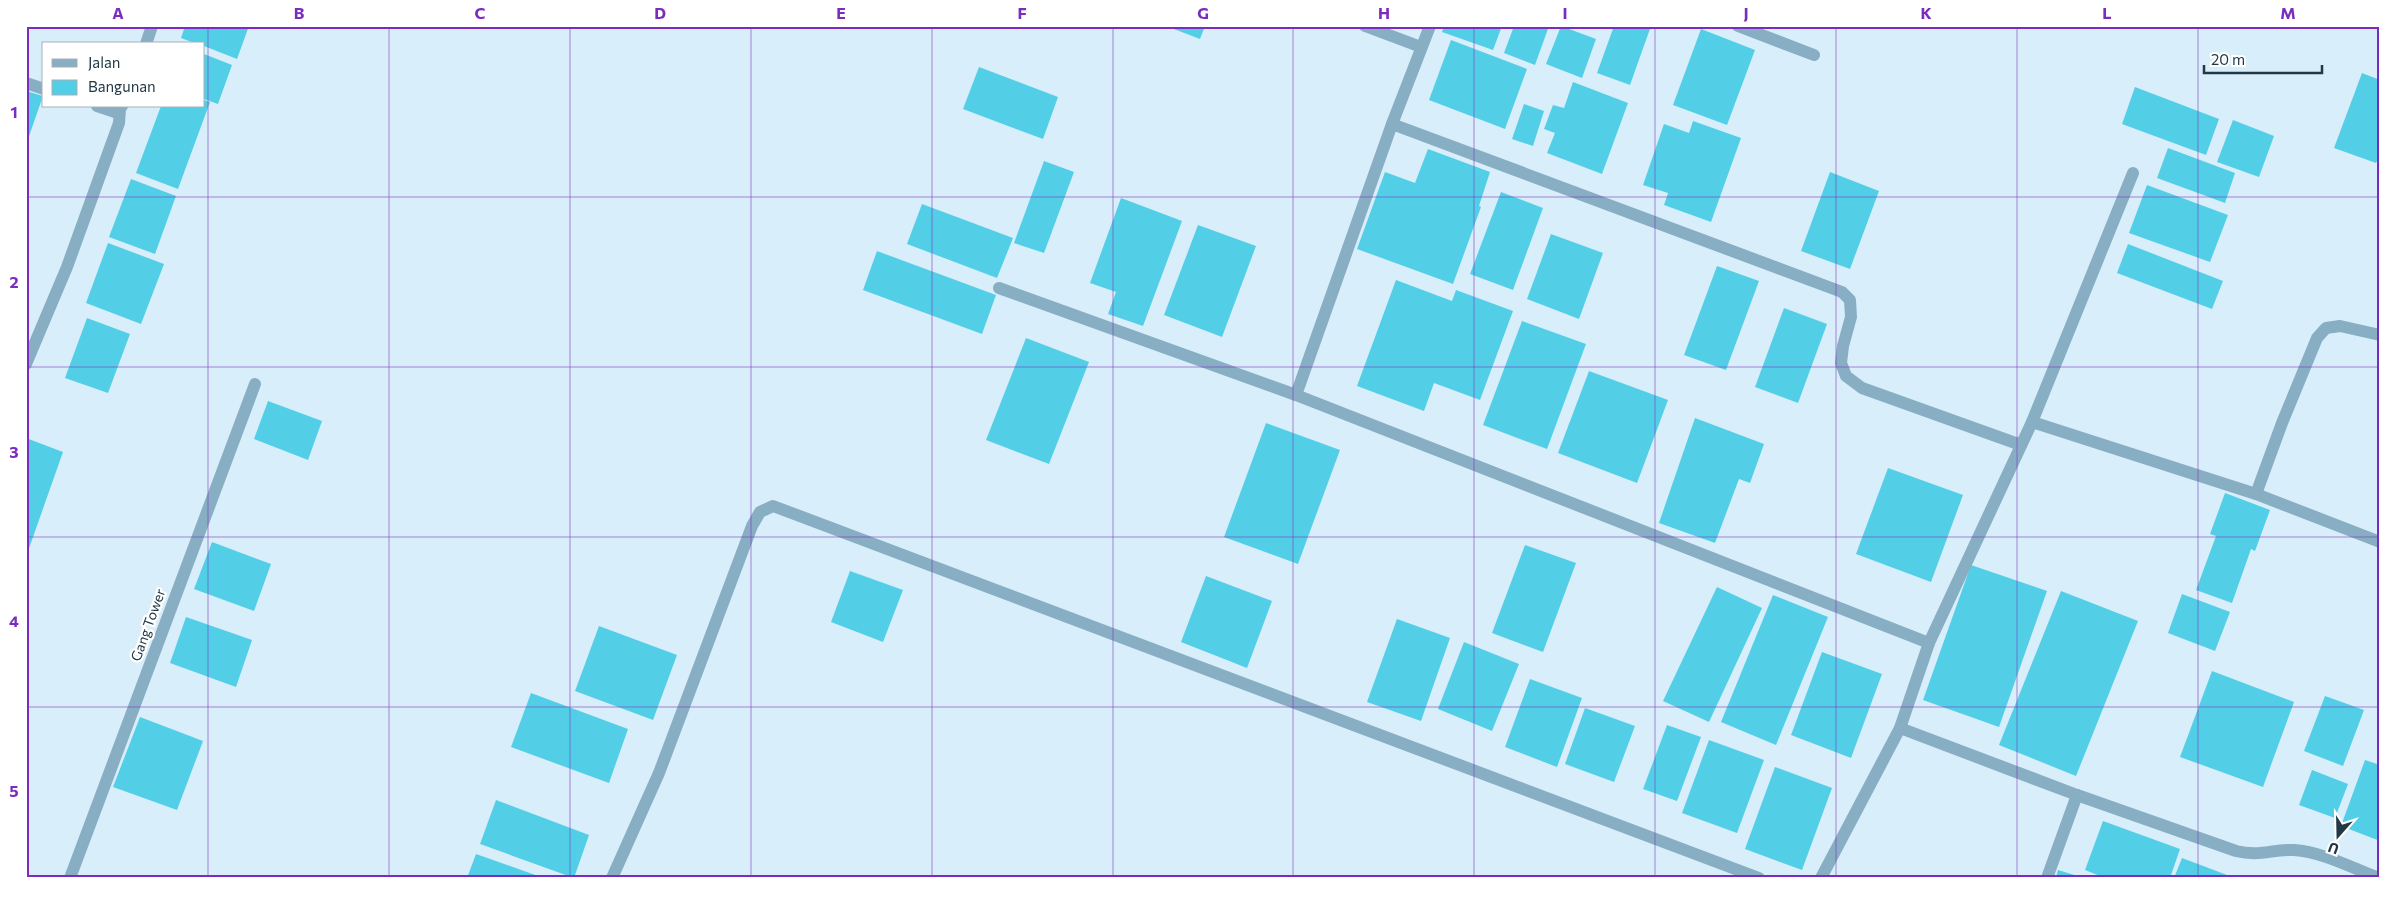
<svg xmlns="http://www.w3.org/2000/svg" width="2406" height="904" font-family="Commissioner,sans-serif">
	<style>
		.building { fill: #52cfe7 }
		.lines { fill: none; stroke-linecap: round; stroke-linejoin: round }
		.minor { stroke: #88aec3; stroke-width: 12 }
		.grid { fill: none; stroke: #7b2cbf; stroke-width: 1; stroke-opacity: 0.55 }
		.labels { text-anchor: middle; stroke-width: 4.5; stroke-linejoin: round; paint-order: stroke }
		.street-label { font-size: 14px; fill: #223945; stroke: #fff }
		.neatline { fill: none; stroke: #7b2cbf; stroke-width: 2 }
		.grid-label { font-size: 16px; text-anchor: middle; font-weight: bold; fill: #7b2cbf }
	</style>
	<rect width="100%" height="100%" fill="#d8eefa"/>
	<!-- building -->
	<g class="building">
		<polygon points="185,26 249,26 237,59 204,46 204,44 197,44 181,38"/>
		<polygon points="1166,26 1205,26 1200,39"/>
		<polygon points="1444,26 1502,26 1493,50 1442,32"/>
		<polygon points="1514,26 1549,26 1535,65 1504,53"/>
		<polygon points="1561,26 1596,39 1582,78 1546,64"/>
		<polygon points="1614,26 1651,26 1630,85 1597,73"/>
		<polygon points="1701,29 1755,50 1727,125 1673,105"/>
		<polygon points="1451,40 1527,69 1505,129 1429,100"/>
		<polygon points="204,54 232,65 218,104 204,99"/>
		<polygon points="979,67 1058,97 1043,139 963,109"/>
		<polygon points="2362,73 2380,80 2380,154 2376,163 2334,148"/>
		<polygon points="1573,82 1628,103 1602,174 1547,153 1555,133 1544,129 1553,105 1564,108"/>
		<polygon points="2135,87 2219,119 2206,155 2122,124"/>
		<polygon points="26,91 43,96 27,142 26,142"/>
		<polygon points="204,100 210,102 178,189 136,173 161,106 204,106"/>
		<polygon points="1524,104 1544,111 1533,146 1512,139"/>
		<polygon points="2233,120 2274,136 2259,177 2217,162"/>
		<polygon points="1693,121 1741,138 1711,222 1664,205 1668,193 1643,185 1664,124 1689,133"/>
		<polygon points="2168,148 2235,173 2225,203 2157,178"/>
		<polygon points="1428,149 1490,172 1479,206 1481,207 1453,284 1357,249 1385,172 1415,183"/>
		<polygon points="1044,161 1074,172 1044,253 1014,243"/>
		<polygon points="1830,172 1879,191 1850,269 1801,251"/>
		<polygon points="131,179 176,196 155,254 109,237"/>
		<polygon points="2147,185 2228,215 2210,262 2129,233"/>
		<polygon points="1501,192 1543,208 1513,290 1470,274"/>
		<polygon points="1121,198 1182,221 1143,326 1108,314 1116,292 1090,283"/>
		<polygon points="922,204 1013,238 997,278 907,244"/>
		<polygon points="1198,225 1256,246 1222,337 1164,315"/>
		<polygon points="1551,234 1603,253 1579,319 1527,299"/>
		<polygon points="108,243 164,264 141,324 86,303"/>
		<polygon points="2128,244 2223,281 2212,309 2117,273"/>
		<polygon points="877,251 996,295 982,334 863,290"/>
		<polygon points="1717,266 1759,281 1726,370 1684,355"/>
		<polygon points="1396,280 1452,301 1456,290 1513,311 1480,400 1434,383 1424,411 1357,386"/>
		<polygon points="1784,308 1827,324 1798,403 1755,387"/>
		<polygon points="87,318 130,334 108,393 65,378"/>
		<polygon points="1522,321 1586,344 1547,449 1483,425"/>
		<polygon points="1026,338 1089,362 1049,464 986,440"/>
		<polygon points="1589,371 1668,400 1637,483 1558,453"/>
		<polygon points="268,401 322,421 308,460 254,439"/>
		<polygon points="1695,418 1764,444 1750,483 1739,479 1715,543 1659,523"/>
		<polygon points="1266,423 1340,450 1298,564 1224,537"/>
		<polygon points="26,438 63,452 27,554 26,554"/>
		<polygon points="1888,468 1963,495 1931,582 1856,554"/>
		<polygon points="2225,493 2270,510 2255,551 2251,549 2232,603 2196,590 2216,536 2210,534"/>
		<polygon points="212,542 271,564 254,611 194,589"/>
		<polygon points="1525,545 1576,563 1543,652 1492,633"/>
		<polygon points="1971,565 2047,591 1999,727 1923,700"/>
		<polygon points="850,571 903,590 883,642 831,622"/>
		<polygon points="1206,576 1272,601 1247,668 1181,642"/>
		<polygon points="1717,587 1762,608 1709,722 1663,701"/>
		<polygon points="2061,591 2138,621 2076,776 1999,745"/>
		<polygon points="2182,594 2230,612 2215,651 2168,633"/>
		<polygon points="1773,595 1828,617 1776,745 1721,722"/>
		<polygon points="186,617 252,640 236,687 170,663"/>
		<polygon points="1397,619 1450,638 1421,721 1367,702"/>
		<polygon points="599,626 677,655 653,720 575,691"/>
		<polygon points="1464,642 1519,664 1492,731 1438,709"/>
		<polygon points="1822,652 1882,674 1851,758 1791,735"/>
		<polygon points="2212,671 2294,702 2263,787 2180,757"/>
		<polygon points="1530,679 1582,698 1557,767 1505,747"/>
		<polygon points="531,693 628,729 609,783 511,747"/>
		<polygon points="2325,696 2364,710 2343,766 2304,751"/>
		<polygon points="1585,708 1635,726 1614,782 1565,764"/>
		<polygon points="140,717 203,741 177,810 113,787"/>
		<polygon points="1667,725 1701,737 1677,801 1643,789"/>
		<polygon points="1709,740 1764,760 1737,833 1682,813"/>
		<polygon points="2365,760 2380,765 2380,841 2341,826"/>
		<polygon points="1775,767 1832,788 1802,870 1745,849"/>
		<polygon points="2312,770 2348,784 2335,818 2299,805"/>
		<polygon points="496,800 589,835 574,878 480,844"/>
		<polygon points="2103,821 2180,849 2170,878 2105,878 2085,870"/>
		<polygon points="476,854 541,877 541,878 467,878"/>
		<polygon points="2182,858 2235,878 2174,878"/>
		<polygon points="2058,870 2081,877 2081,878 2056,878"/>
	</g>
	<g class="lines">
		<!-- minor -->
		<g class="minor">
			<polyline points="1365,26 1421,47"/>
			<polyline points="1738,26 1814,55"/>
			<polyline points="146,44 152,26"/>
			<polyline points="26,83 44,89"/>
			<polyline points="97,106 115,112 122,106"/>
			<polyline points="1392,124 1842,292 1850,300 1851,317 1843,346 1841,363 1846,376 1862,388 2021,445"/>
			<polyline points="999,288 1296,395 1929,643"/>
			<polyline points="26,364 67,267 119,123 120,109"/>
			<polyline points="1296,395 1392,124 1430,26"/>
			<polyline points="2032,422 2133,173"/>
			<polyline points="2256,494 2380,542"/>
			<path d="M1900,728L2077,795L2236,851C2260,857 2272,849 2294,850C2323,852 2352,868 2379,878"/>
			<polyline points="70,878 255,384"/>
			<polyline points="612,878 659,773 752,526 760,512 773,506 1759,878"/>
			<polyline points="1821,878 1900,728 1929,643 2032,422 2256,494 2282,423 2317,338 2326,328 2340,326 2380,335"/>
			<polyline points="2047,878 2077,795"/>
		</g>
	</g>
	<!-- grid -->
	<path class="grid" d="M208,26V878M389,26V878M570,26V878M751,26V878M932,26V878M1113,26V878M1293,26V878M1474,26V878M1655,26V878M1836,26V878M2017,26V878M2198,26V878M26,197H2380M26,367H2380M26,537H2380M26,707H2380"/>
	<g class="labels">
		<!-- street labels -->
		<g class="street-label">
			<text transform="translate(148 625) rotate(-70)" y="5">Gang Tower</text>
		</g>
	</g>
	<!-- border -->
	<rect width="2406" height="904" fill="none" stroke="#ffffff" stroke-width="55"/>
	<!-- legend -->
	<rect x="42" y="42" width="162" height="65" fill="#ffffff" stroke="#a7b0b5"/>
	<rect x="52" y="59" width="25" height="8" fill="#88aec3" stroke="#a7b0b5"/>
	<text x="88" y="68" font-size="15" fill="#223945">Jalan</text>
	<rect x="52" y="80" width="25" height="15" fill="#52cfe7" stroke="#a7b0b5"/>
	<text x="88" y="92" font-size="15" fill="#223945">Bangunan</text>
	<!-- north arrow -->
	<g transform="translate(2338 836) rotate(200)" stroke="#ffffff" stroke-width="4" paint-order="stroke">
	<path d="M0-4L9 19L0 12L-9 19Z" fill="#223945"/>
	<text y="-8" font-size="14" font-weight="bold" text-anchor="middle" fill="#223945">U</text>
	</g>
	<!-- scale -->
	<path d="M2204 65v8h118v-8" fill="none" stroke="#223945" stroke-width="2.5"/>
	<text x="2211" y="65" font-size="15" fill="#223945" stroke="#ffffff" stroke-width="4" paint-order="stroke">20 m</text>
	<rect x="28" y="28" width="2350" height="848" class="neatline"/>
	<g class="grid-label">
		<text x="118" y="19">A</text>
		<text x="299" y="19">B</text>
		<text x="480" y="19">C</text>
		<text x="660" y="19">D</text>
		<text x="841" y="19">E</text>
		<text x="1022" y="19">F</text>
		<text x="1203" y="19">G</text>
		<text x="1384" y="19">H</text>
		<text x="1565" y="19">I</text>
		<text x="1746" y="19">J</text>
		<text x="1926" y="19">K</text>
		<text x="2107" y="19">L</text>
		<text x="2288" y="19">M</text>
		<text x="14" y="118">1</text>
		<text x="14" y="288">2</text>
		<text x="14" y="458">3</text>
		<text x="14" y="627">4</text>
		<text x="14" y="797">5</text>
	</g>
</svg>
